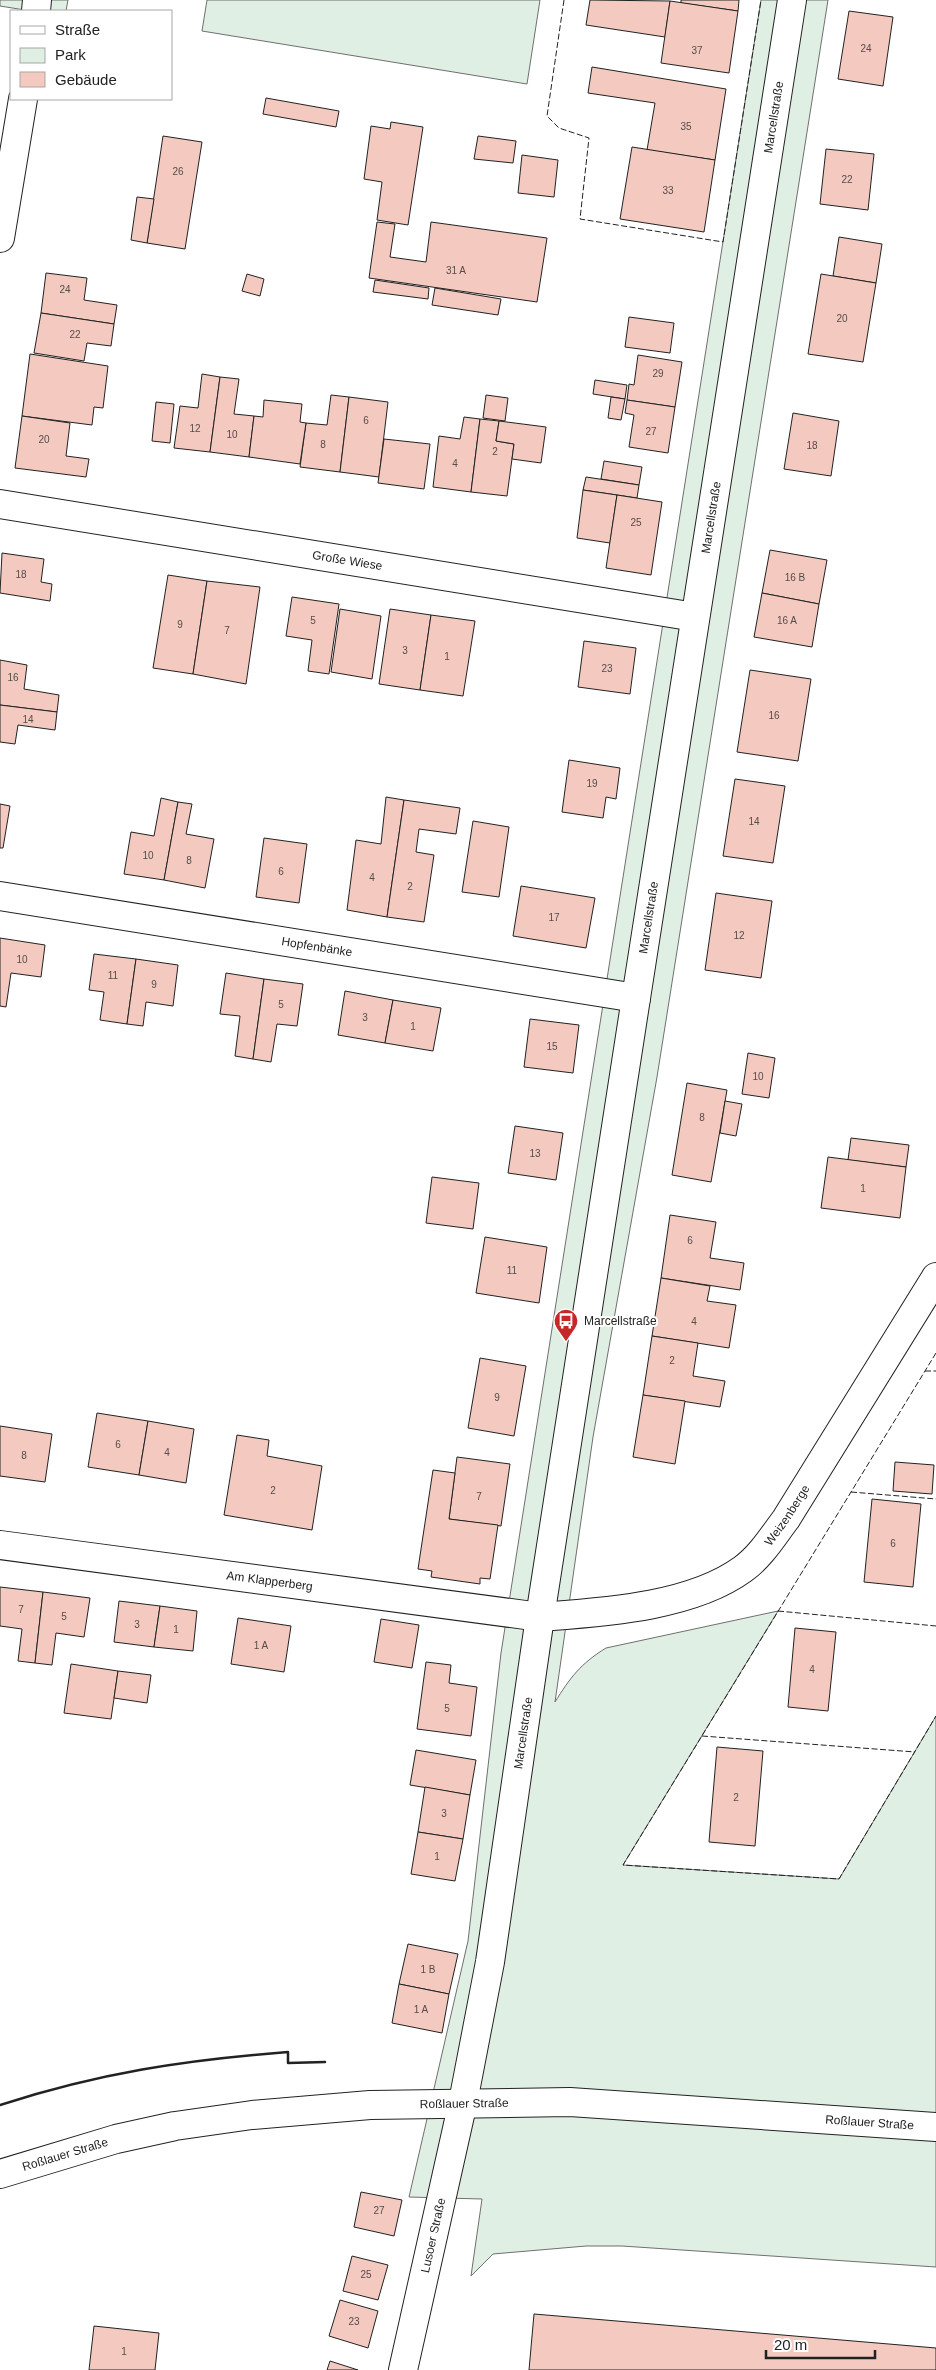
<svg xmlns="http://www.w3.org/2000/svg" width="936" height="2370" font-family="Helvetica,sans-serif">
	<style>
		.green { fill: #e0efe3; stroke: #6f6f6f }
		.building { fill: #f3c9c0; stroke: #222 }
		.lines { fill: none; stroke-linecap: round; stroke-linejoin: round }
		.minor-casing { stroke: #222; stroke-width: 30 }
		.tertiary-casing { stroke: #222; stroke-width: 30 }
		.primary-casing { stroke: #222; stroke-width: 30 }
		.minor { stroke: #fff; stroke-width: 28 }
		.tertiary { stroke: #fff; stroke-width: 28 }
		.primary { stroke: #fff; stroke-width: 28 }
		.fence { stroke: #222; stroke-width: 1; stroke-dasharray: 6 2.5; stroke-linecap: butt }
		.wall { stroke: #222; stroke-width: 2.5 }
		.labels { text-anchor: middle; stroke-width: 4; stroke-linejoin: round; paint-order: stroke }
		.number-label { font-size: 10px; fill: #564c4a }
		.street-label { font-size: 12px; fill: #222; stroke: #fff }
		.poi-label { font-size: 12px; fill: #222; stroke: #fff; text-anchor: start }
	</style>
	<rect width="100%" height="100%" fill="#fff"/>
	<!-- green -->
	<g class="green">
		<polygon points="0,0 68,0 66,11 31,11 0,6"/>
		<polygon points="207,0 540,0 527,84 202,31"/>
		<path d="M761,0H828L657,1077L593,1437L555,1702C570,1678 580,1664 606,1648L778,1611L623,1865L839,1879L936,1716V2267L622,2246H586L493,2254L471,2276L482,2199L409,2197L468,1941L501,1653Z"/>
	</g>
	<!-- building -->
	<g class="building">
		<polygon points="590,0 670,1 665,37 586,25"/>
		<polygon points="681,0 739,0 738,11 681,3"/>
		<polygon points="670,1 738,11 729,73 661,63"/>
		<polygon points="849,11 893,17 883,86 838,79"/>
		<polygon points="592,67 726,89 715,160 647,150 655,103 588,93"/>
		<polygon points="266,98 339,111 336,127 263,114"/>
		<polygon points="391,122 423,127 408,225 377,220 382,182 364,179 371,126 390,129"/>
		<polygon points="163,136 202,142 185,249 147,243"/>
		<polygon points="478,136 516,141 513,163 474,159"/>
		<polygon points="632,147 715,160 704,232 620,219"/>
		<polygon points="826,149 874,154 868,210 820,204"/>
		<polygon points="522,155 558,160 554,197 518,193"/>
		<polygon points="137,197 154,199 147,243 131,240"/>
		<polygon points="377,222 395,224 390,257 426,262 431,222 547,238 537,302 369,278"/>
		<polygon points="839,237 882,244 876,283 833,276"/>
		<polygon points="46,273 87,278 84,300 117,305 114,324 41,313"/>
		<polygon points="247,274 264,279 260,296 242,291"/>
		<polygon points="821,274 876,283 863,362 808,354"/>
		<polygon points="375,280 429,288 428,299 373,292"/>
		<polygon points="435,288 501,299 498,315 432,305"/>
		<polygon points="41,313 114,324 111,346 87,343 84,361 34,353"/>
		<polygon points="629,317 674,323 670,353 625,347"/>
		<polygon points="30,354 108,366 103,408 94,407 92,425 22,416"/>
		<polygon points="638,355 682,362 675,407 627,400 629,384 634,385"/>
		<polygon points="202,374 220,377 210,452 174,448 180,406 198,408"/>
		<polygon points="220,377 239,379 234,414 254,416 249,457 210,452"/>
		<polygon points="595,380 627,385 625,399 593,394"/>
		<polygon points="331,395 349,397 340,472 300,467 306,423 327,425"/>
		<polygon points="486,395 508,398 505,421 483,418"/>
		<polygon points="349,397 388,402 379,477 340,472"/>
		<polygon points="611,397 625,399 621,420 608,418"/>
		<polygon points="264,400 302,404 300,422 306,423 300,464 249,457 254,416 263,417"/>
		<polygon points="627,400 675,407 668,453 629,447 634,415 625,413"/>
		<polygon points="156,402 174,404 170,443 152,441"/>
		<polygon points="793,413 839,421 831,476 784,469"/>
		<polygon points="22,416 70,423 66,456 89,459 86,477 15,468"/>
		<polygon points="464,417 480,419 471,492 433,487 439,436 460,439"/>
		<polygon points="480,419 499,421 496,441 514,444 507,496 471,492"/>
		<polygon points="499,421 546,427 541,463 512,459 514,444 496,441"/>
		<polygon points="384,439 430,444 424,489 378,483"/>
		<polygon points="604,461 642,467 639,485 601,479"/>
		<polygon points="586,477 639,485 637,498 583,490"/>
		<polygon points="583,490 617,495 610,543 577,538"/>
		<polygon points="617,495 662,502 651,575 606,568"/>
		<polygon points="770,550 827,560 819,604 762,593"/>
		<polygon points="2,553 44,559 41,582 52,584 50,601 0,593"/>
		<polygon points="168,575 207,581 193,674 153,668"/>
		<polygon points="207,581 260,587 246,684 193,674"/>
		<polygon points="762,593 819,604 812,647 754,637"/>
		<polygon points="292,597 339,604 329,674 308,671 312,640 286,636"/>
		<polygon points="340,609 381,616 372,679 331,672"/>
		<polygon points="390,609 431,615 420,690 379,684"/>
		<polygon points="431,615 475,621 463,696 420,690"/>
		<polygon points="584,641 636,648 630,694 578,687"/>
		<polygon points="0,660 27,665 24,689 59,695 57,712 0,705"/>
		<polygon points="750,670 811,679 798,761 737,752"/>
		<polygon points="0,705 57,712 55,730 18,725 15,744 0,742"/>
		<polygon points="569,760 620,768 616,799 606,797 603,818 562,812"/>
		<polygon points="735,779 785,786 773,863 723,856"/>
		<polygon points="386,797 404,800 387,917 347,910 356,840 381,844"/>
		<polygon points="161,798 178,802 164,880 124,874 131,832 154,836"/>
		<polygon points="404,800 460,808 456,834 419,829 416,852 434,855 424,922 387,917"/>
		<polygon points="178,802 192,804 186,834 214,839 205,888 164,880"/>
		<polygon points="0,804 10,806 3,848 0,848"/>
		<polygon points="473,821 509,827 499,897 462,892"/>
		<polygon points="264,838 307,844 299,903 256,897"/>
		<polygon points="521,886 595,898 586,948 513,936"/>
		<polygon points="716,893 772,901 761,978 705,970"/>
		<polygon points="0,938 45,945 41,977 11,973 6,1007 0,1006"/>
		<polygon points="94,954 136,959 127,1024 100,1020 104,992 89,990"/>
		<polygon points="136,959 178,965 173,1006 146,1002 143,1026 127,1024"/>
		<polygon points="226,973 264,979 253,1059 235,1056 240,1016 220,1014"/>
		<polygon points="264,979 303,984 297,1026 277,1024 271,1062 253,1059"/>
		<polygon points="345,991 393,1000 385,1043 338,1035"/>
		<polygon points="393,1000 441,1008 433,1051 385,1043"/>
		<polygon points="530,1019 579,1025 573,1073 524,1067"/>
		<polygon points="748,1053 775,1058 769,1098 742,1094"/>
		<polygon points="687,1083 727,1090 711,1182 672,1175"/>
		<polygon points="725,1101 742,1104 736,1136 720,1133"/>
		<polygon points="515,1126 563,1133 556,1180 508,1173"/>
		<polygon points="851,1138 909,1145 906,1167 848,1160"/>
		<polygon points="828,1157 906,1167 900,1218 821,1208"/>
		<polygon points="432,1177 479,1183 473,1229 426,1223"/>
		<polygon points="670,1215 716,1222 710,1258 744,1263 740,1290 661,1278"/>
		<polygon points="485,1237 547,1247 539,1303 476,1293"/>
		<polygon points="661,1278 710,1286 707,1301 736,1305 729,1348 652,1336"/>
		<polygon points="652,1336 698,1343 693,1376 725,1381 720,1407 643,1395"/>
		<polygon points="480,1358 526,1366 514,1436 468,1428"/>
		<polygon points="643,1395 685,1401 675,1464 633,1457"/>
		<polygon points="97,1413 148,1421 139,1475 88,1467"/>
		<polygon points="148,1421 194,1429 186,1483 139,1475"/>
		<polygon points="0,1426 52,1434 45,1482 0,1476"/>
		<polygon points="237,1435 269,1440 267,1456 322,1466 312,1530 224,1515"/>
		<polygon points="457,1457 510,1464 501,1526 449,1519"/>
		<polygon points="895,1462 934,1465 932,1494 893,1491"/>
		<polygon points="433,1470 455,1473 449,1519 498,1525 490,1579 480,1578 480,1584 431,1577 432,1571 418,1569"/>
		<polygon points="872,1499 921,1504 913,1587 864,1582"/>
		<polygon points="0,1587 43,1592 35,1663 18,1661 22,1629 0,1626"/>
		<polygon points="43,1592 90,1598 84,1637 56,1633 52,1665 35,1663"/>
		<polygon points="119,1601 160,1606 154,1647 114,1642"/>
		<polygon points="160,1606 197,1611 193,1651 154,1647"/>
		<polygon points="238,1618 291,1626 284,1672 231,1664"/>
		<polygon points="381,1619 419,1625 412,1668 374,1662"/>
		<polygon points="795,1628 836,1632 828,1711 788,1707"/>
		<polygon points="426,1662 451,1665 449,1683 477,1687 471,1736 417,1729"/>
		<polygon points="71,1664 118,1671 111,1719 64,1713"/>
		<polygon points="118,1671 151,1675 147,1703 114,1698"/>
		<polygon points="717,1747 763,1751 755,1846 709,1842"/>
		<polygon points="416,1750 476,1760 470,1795 410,1785"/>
		<polygon points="425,1787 470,1795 463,1839 418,1832"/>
		<polygon points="418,1832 463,1839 455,1881 411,1874"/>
		<polygon points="408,1944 458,1954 449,1994 399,1984"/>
		<polygon points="399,1984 449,1994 442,2033 392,2023"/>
		<polygon points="361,2192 402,2200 394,2236 354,2227"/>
		<polygon points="352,2256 388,2265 378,2300 343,2291"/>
		<polygon points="340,2300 378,2311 368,2348 329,2336"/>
		<polygon points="534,2314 936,2348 936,2370 529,2370"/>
		<polygon points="94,2326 159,2333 155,2370 89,2370"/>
		<polygon points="330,2361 358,2370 327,2370"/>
	</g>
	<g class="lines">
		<defs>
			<g id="minor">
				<polyline points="36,11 37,0"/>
				<polyline points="0,238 23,99"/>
				<path id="s1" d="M0,504L695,617"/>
				<path id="s2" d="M0,896L636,998"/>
				<path id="s3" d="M0,1545L540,1617"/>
				<path id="s4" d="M403,2370L463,2102"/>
			</g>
			<g id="tertiary">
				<path id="s5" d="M540,1617C604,1612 691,1607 743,1569C761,1556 773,1536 786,1519L936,1277"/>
				<path id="s6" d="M463,2102L490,1962L540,1617L636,998L792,0"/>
			</g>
			<g id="primary">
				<path id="s7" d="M0,2174L116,2139L175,2126L252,2115L370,2105L570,2102L936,2127"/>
			</g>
		</defs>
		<!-- minor casing -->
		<use href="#minor" class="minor-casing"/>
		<!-- tertiary casing -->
		<use href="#tertiary" class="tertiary-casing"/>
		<!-- primary casing -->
		<use href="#primary" class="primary-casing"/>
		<!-- minor -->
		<use href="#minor" class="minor"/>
		<!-- tertiary -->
		<use href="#tertiary" class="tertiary"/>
		<!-- primary -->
		<use href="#primary" class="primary"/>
		<!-- fence -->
		<g class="fence">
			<polyline points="564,0 547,116 559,128 589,138 580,219 723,242 761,0"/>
			<polyline points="936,1353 623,1865 839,1879 936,1716"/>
			<polyline points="925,1371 936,1371"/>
			<polyline points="851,1492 936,1499"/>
			<polyline points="778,1611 936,1626"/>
			<polyline points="702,1736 915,1752"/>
		</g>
		<!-- wall -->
		<path class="wall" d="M0,2105C99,2073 184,2060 288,2052V2063L325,2062"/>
	</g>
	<!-- icons -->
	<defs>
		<symbol id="bus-pin" viewBox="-11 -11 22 30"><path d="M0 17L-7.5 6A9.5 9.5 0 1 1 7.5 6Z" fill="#c62828" stroke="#fff"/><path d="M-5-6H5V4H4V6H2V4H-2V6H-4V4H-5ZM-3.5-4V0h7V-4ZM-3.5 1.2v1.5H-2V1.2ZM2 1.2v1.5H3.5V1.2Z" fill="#fff"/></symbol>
	</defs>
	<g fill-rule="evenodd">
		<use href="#bus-pin" x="552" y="1307" width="28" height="38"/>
	</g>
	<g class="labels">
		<!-- number labels -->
		<g class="number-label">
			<text x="866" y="52">24</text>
			<text x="697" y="54">37</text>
			<text x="686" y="130">35</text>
			<text x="178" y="175">26</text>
			<text x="847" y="183">22</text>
			<text x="668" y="194">33</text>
			<text x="456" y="274">31 A</text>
			<text x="65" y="293">24</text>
			<text x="842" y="322">20</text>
			<text x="75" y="338">22</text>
			<text x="658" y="377">29</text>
			<text x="366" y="424">6</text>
			<text x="195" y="432">12</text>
			<text x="651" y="435">27</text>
			<text x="232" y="438">10</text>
			<text x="44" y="443">20</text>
			<text x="323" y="448">8</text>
			<text x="812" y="449">18</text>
			<text x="495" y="455">2</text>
			<text x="455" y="467">4</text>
			<text x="636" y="526">25</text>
			<text x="21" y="578">18</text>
			<text x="795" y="581">16 B</text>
			<text x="313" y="624">5</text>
			<text x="787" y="624">16 A</text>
			<text x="180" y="628">9</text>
			<text x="227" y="634">7</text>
			<text x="405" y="654">3</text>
			<text x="447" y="660">1</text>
			<text x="607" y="672">23</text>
			<text x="13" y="681">16</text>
			<text x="774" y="719">16</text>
			<text x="28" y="723">14</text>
			<text x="592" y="787">19</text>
			<text x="754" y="825">14</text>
			<text x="148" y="859">10</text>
			<text x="189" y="864">8</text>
			<text x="281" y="875">6</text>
			<text x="372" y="881">4</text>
			<text x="410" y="890">2</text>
			<text x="554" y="921">17</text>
			<text x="739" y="939">12</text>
			<text x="22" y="963">10</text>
			<text x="113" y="979">11</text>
			<text x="154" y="988">9</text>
			<text x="281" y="1008">5</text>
			<text x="365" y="1021">3</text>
			<text x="413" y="1030">1</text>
			<text x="552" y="1050">15</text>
			<text x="758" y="1080">10</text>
			<text x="702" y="1121">8</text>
			<text x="535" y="1157">13</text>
			<text x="863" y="1192">1</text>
			<text x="690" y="1244">6</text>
			<text x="512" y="1274">11</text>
			<text x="694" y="1325">4</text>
			<text x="672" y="1364">2</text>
			<text x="497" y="1401">9</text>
			<text x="118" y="1448">6</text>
			<text x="167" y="1456">4</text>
			<text x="24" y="1459">8</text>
			<text x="273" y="1494">2</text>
			<text x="479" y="1500">7</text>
			<text x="893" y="1547">6</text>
			<text x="21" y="1613">7</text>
			<text x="64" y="1620">5</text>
			<text x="137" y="1628">3</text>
			<text x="176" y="1633">1</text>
			<text x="261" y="1649">1 A</text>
			<text x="812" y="1673">4</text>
			<text x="447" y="1712">5</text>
			<text x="736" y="1801">2</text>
			<text x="444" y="1817">3</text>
			<text x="437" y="1860">1</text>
			<text x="428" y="1973">1 B</text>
			<text x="421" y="2013">1 A</text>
			<text x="379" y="2214">27</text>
			<text x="366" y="2278">25</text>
			<text x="354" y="2325">23</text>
			<text x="124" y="2355">1</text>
		</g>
		<!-- street labels -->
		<g class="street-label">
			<text dy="4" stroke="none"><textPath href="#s6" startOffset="2009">Marcellstraße</textPath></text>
			<text dy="4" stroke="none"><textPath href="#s6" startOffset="1604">Marcellstraße</textPath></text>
			<text dy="4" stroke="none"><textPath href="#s1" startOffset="352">Große Wiese</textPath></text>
			<text dy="4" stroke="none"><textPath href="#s6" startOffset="1199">Marcellstraße</textPath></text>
			<text dy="4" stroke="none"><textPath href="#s2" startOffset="321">Hopfenbänke</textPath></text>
			<text dy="4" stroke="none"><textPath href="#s5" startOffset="281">Weizenberge</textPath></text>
			<text dy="4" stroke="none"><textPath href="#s3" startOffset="272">Am Klapperberg</textPath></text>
			<text dy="4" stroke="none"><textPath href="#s6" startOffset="374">Marcellstraße</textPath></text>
			<text dy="4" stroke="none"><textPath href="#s7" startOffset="472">Roßlauer Straße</textPath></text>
			<text dy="4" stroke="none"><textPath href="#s7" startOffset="878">Roßlauer Straße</textPath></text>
			<text dy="4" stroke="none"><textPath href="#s7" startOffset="68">Roßlauer Straße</textPath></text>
			<text dy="4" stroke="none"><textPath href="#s4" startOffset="138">Lusoer Straße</textPath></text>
		</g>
		<!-- poi labels -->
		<g class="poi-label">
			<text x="584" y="1325">Marcellstraße</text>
		</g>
	</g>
	<!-- legend -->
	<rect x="10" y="10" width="162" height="90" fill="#ffffff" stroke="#a7a7a7"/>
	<rect x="20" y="26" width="25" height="8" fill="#ffffff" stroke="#a7a7a7"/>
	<text x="55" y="35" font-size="15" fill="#222222">Straße</text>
	<rect x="20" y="48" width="25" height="15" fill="#e0efe3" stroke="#a7a7a7"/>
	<text x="55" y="60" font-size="15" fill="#222222">Park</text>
	<rect x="20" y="72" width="25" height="15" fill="#f3c9c0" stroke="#a7a7a7"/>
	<text x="55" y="85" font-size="15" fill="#222222">Gebäude</text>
	<!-- scale -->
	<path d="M766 2350v8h109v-8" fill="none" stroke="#222222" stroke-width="2.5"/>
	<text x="774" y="2350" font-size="15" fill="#222222" stroke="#ffffff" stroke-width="4" paint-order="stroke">20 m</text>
</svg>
